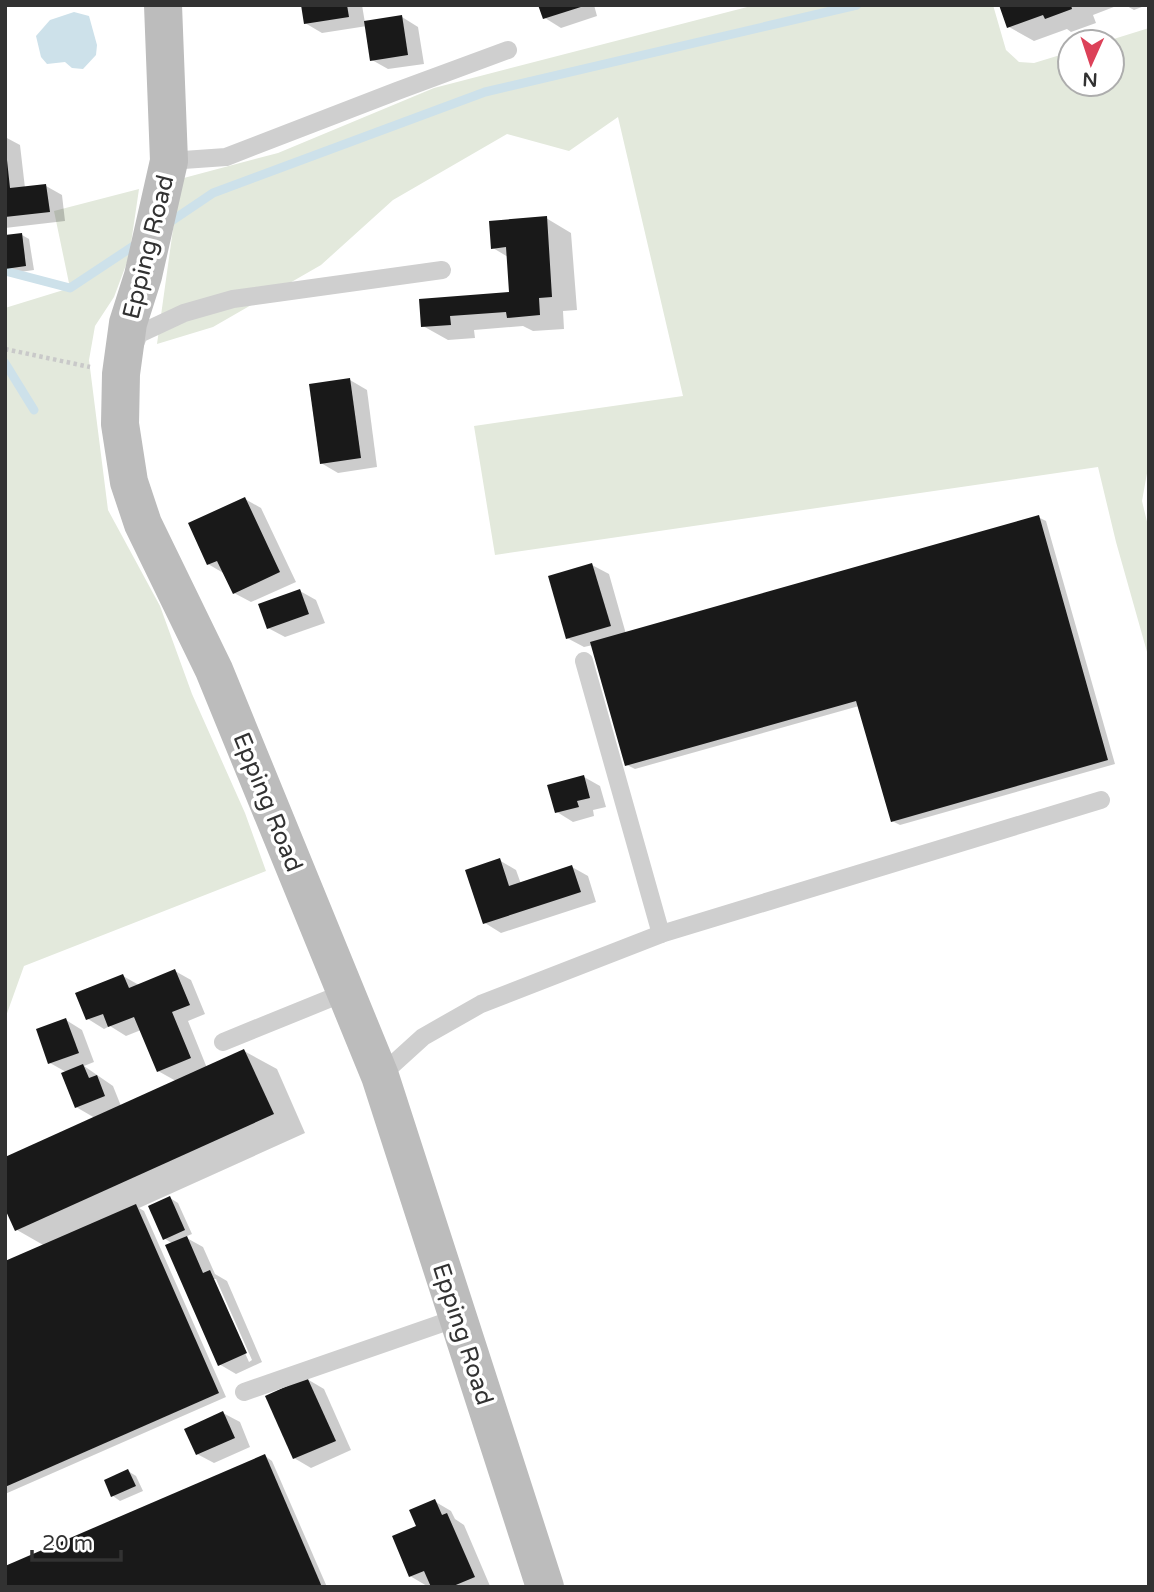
<svg xmlns="http://www.w3.org/2000/svg" width="1154" height="1592" font-family="'Varela Round',sans-serif">
	<style>
		.green { fill: #e3e9dc }
		.water { fill: #cde1ea }
		.shadow { fill: #0003; fill-rule: evenodd }
		.lines { fill: none; stroke-linecap: round; stroke-linejoin: round }
		.stream { stroke: #cde1ea; stroke-width: 9 }
		.building { fill: #191919 }
		.path { stroke: #c9c9c9; stroke-width: 4.5; stroke-dasharray: 3.5 3.5; stroke-linecap: butt }
		.lane { stroke: #cfcfcf; stroke-width: 18 }
		.secondary { stroke: #bcbcbc; stroke-width: 38 }
		.labels { text-anchor: middle; stroke-width: 7; stroke-linejoin: round; paint-order: stroke }
		.street-label { font-size: 24px; fill: #323232; stroke: #fff }
	</style>
	<rect width="100%" height="100%" fill="#fff"/>
	<!-- green -->
	<g class="green">
		<polygon points="755,5 993,5 1006,50 1019,62 1034,63 1070,52 1070,84 1112,84 1112,42 1104,42 1149,28 1149,462 1142,501 1149,530 1149,659 1116,542 1098,467 495,555 474,426 683,396 618,117 569,151 507,134 393,200 321,265 213,327 157,344 180,179 278,153 434,88"/>
		<polygon points="139,189 129,257 114,297 95,326 89,360 108,510 160,606 192,694 245,813 266,871 24,966 5,1019 5,308 70,288 54,211"/>
	</g>
	<!-- water -->
	<polygon class="water" points="74,12 89,16 97,45 96,55 83,69 72,68 65,62 47,64 41,57 36,36 50,20"/>
	<!-- shadow -->
	<g class="shadow">
		<polygon points="303,5 362,5 365,23 402,17 418,27 424,64 388,69 372,60 367,26 322,33 305,23"/>
		<polygon points="540,5 594,5 597,16 561,28 545,18"/>
		<polygon points="1001,5 1119,5 1093,15 1096,23 1071,32 1067,29 1034,41 1009,27"/>
		<polygon points="1125,5 1147,5 1134,10"/>
		<polygon points="5,137 20,145 25,188 46,186 62,195 65,221 5,228"/>
		<polygon points="546,218 571,233 577,310 563,311 564,329 533,331 523,326 474,330 475,338 448,340 423,326 421,301 511,294 508,257 493,248"/>
		<polygon points="22,235 29,239 34,270 13,273 6,268"/>
		<polygon points="350,380 367,390 377,467 338,473 321,463"/>
		<polygon points="245,499 261,508 296,582 251,602 234,593 225,574 208,564"/>
		<polygon points="1038,517 1046,521 1115,764 900,825 892,821 859,706 635,769 627,765 593,645 584,647 567,638 592,565 609,574 626,634"/>
		<polygon points="300,591 316,600 325,623 285,637 268,628"/>
		<polygon points="584,777 600,786 606,807 593,810 594,816 573,822 557,812"/>
		<polygon points="499,860 516,870 521,884 572,867 588,876 596,902 501,933 485,923"/>
		<polygon points="175,971 191,980 205,1014 188,1021 207,1068 244,1051 277,1069 305,1133 139,1208 144,1211 226,1397 5,1494 5,1263 45,1246 17,1230 95,1118 76,1107 66,1072 50,1063 66,1020 82,1030 94,1062 84,1066 113,1086 121,1106 176,1081 158,1071 141,1030 126,1036 110,1026 104,1029 88,1019 123,976 139,985"/>
		<path d="M170,1198L178,1203L192,1234L185,1237L203,1247L215,1274L227,1281L262,1362L236,1374L219,1364L173,1244L164,1238ZM212,1279H216L252,1360L249,1362Z"/>
		<polygon points="307,1379 324,1389 351,1450 311,1468 294,1458"/>
		<polygon points="223,1413 240,1422 250,1447 214,1463 197,1454"/>
		<polygon points="265,1456 272,1461 327,1587 5,1587"/>
		<polygon points="128,1471 136,1476 143,1491 120,1501 113,1496"/>
		<polygon points="434,1501 451,1511 455,1519 464,1525 490,1586 433,1587 431,1584 427,1586 410,1576 418,1527"/>
	</g>
	<g class="lines">
		<!-- stream -->
		<g class="stream">
			<polyline points="167,224 213,193 485,92 857,5"/>
			<polyline points="5,271 70,288 138,243"/>
			<polyline points="5,363 34,410"/>
		</g>
	</g>
	<!-- building -->
	<g class="building">
		<polygon points="301,5 347,5 349,17 304,24"/>
		<polygon points="538,5 583,5 584,6 543,19"/>
		<polygon points="999,5 1071,5 1072,9 1045,19 1043,15 1007,28"/>
		<polygon points="402,15 408,55 370,61 364,21"/>
		<polygon points="7,160 10,188 46,184 50,212 5,217"/>
		<polygon points="547,216 552,297 539,298 540,315 507,318 506,312 450,316 451,325 421,327 419,299 509,292 506,247 491,249 489,221"/>
		<polygon points="22,233 26,266 5,269 5,235"/>
		<polygon points="350,378 361,458 320,464 309,384"/>
		<polygon points="245,497 280,572 233,594 217,561 207,565 188,523"/>
		<polygon points="1039,515 1108,760 891,822 856,701 625,766 590,642"/>
		<polygon points="592,563 611,626 566,639 548,576"/>
		<polygon points="300,589 309,614 267,629 258,604"/>
		<polygon points="584,775 590,798 577,801 579,807 555,813 547,785"/>
		<polygon points="500,858 509,886 572,865 581,892 483,924 465,870"/>
		<polygon points="175,969 190,1005 172,1012 191,1058 157,1072 134,1017 108,1027 103,1014 86,1020 75,993 123,974 129,988"/>
		<polygon points="66,1018 79,1053 48,1064 36,1029"/>
		<polygon points="244,1049 274,1114 15,1231 5,1209 5,1157"/>
		<polygon points="83,1064 89,1078 97,1075 105,1096 75,1108 61,1073"/>
		<polygon points="170,1196 185,1230 163,1240 148,1206"/>
		<polygon points="136,1204 219,1393 5,1487 5,1261"/>
		<polygon points="187,1236 203,1273 210,1270 247,1353 218,1366 165,1245"/>
		<polygon points="307,1377 336,1441 293,1459 265,1396"/>
		<polygon points="223,1411 235,1438 196,1455 184,1429"/>
		<polygon points="265,1454 322,1587 5,1587 5,1566"/>
		<polygon points="128,1469 136,1486 111,1497 104,1480"/>
		<polygon points="435,1499 442,1515 447,1513 475,1577 451,1587 431,1587 424,1571 409,1577 392,1536 416,1526 409,1510"/>
	</g>
	<g class="lines">
		<!-- path -->
		<polyline class="path" points="5,349 90,367"/>
		<!-- lane -->
		<g class="lane">
			<polyline points="169,161 226,157 397,91 508,50"/>
			<polyline points="133,349 139,334 184,313 233,299 442,270"/>
			<polyline points="661,934 1101,800"/>
			<polyline points="223,1042 346,992"/>
			<polyline points="380,1076 423,1037 481,1004 661,934 584,661"/>
			<polyline points="244,1392 457,1318"/>
		</g>
		<!-- secondary -->
		<polyline class="secondary" points="163,5 169,161 143,276 128,323 121,374 120,424 129,482 143,524 214,670 380,1076 545,1587"/>
	</g>
	<g class="labels">
		<!-- street labels -->
		<g class="street-label">
			<text transform="translate(148 247) rotate(-76)" y="8">Epping Road</text>
			<text transform="translate(268 802) rotate(68)" y="8">Epping Road</text>
			<text transform="translate(463 1334) rotate(72)" y="8">Epping Road</text>
		</g>
	</g>
	<!-- border -->
	<rect width="1154" height="1592" fill="none" stroke="#323232" stroke-width="14"/>
	<!-- north arrow -->
	<g transform="translate(1091 63) rotate(183)"><circle r="33" fill="#ffffff" stroke="#adadad" stroke-width="2"/>
	<path d="M0-5L12 26L0 18L-12 26Z" fill="#dc4158"/>
	<text y="-10" font-size="19" font-weight="bold" text-anchor="middle" fill="#323232">N</text>
	</g>
	<!-- scale -->
	<path d="M32 1550v10h89v-10" fill="none" stroke="#323232" stroke-width="3.5"/>
	<text x="42" y="1550" font-size="21" fill="#323232" stroke="#ffffff" stroke-width="5" paint-order="stroke">20 m</text>
</svg>
